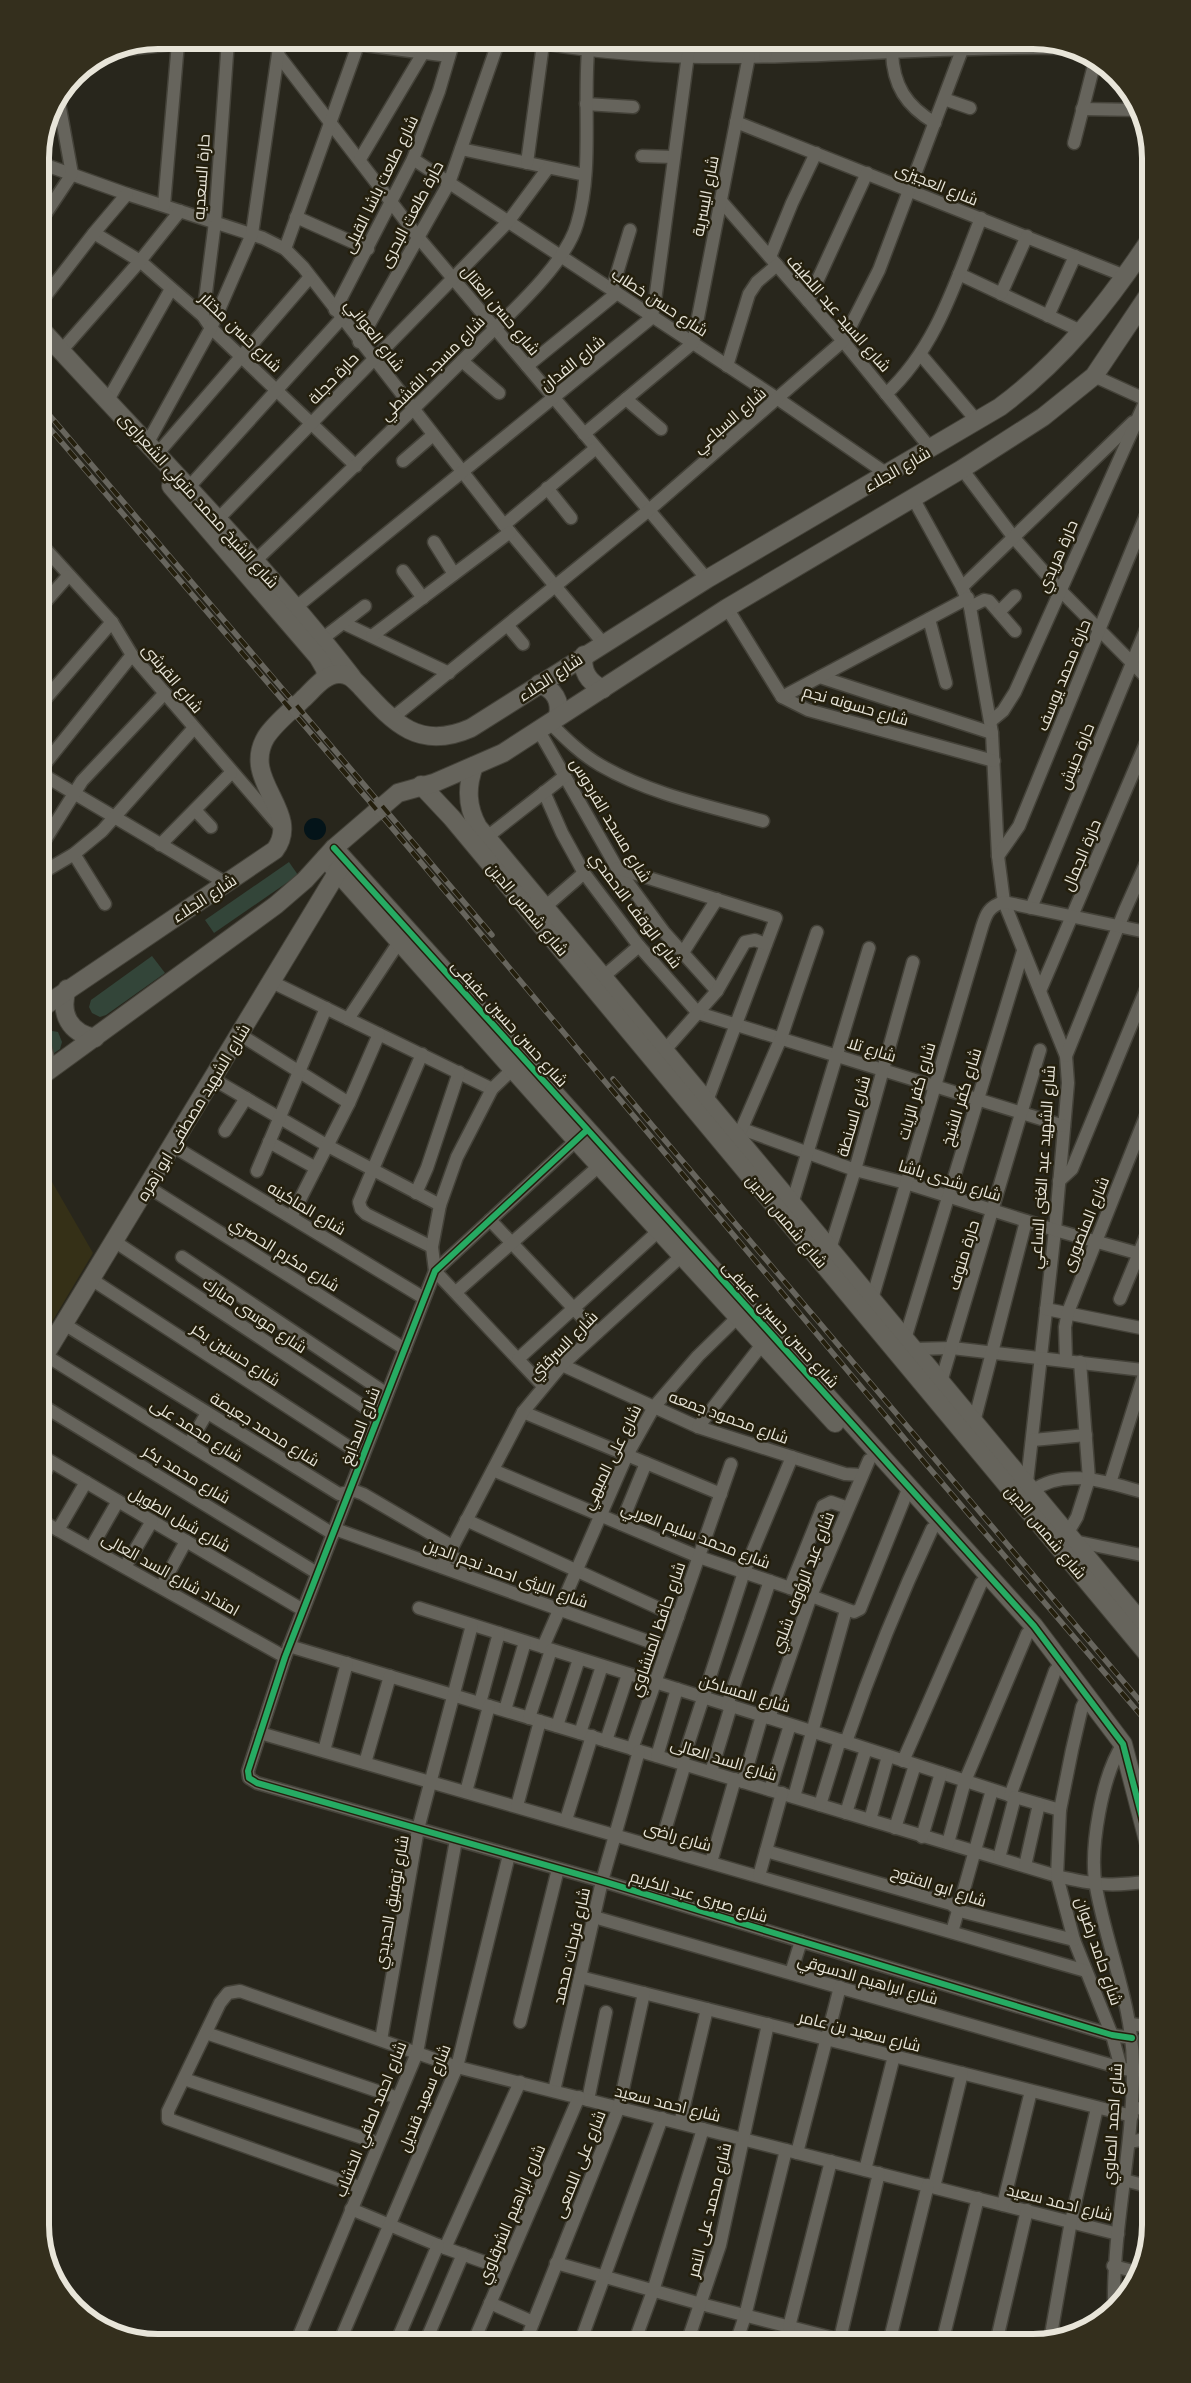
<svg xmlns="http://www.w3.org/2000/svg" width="1191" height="2383" font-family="'Varela Round',Cairo,sans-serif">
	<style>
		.built { fill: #353017 }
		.green { fill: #334539 }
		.water { fill: #041419 }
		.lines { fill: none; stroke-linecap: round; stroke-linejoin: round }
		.street-casing { stroke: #444239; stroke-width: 15 }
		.secondary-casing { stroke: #444239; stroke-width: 20 }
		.street { stroke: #66645c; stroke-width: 12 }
		.secondary { stroke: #66645c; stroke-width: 18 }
		.rail-casing { stroke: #67655d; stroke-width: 5.5 }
		.rail { stroke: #241f0d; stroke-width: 4; stroke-dasharray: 11; stroke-linecap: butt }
		.cycleway-casing { stroke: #241f0d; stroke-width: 9 }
		.cycleway { stroke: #26ab63; stroke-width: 6 }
		.labels { text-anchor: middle; stroke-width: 5; stroke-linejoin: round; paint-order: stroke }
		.street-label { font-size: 16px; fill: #e8e5d9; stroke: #241f0d }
		.rim { fill: none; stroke: #e8e5d9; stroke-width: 6 }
	</style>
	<rect width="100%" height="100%" fill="#28261c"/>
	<!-- built -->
	<polygon class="built" points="40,1161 93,1253 40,1342"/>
	<!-- green -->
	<g class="green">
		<polygon points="289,862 298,875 214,933 205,920"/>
		<polygon points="152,956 165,973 106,1015 100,1017 92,1013 89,1007 91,1000"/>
		<polygon points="47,1030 58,1032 62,1042 60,1049 40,1063 40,1034"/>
	</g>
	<!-- water -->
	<circle class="water" cx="315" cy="829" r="11"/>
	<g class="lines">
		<defs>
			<g id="street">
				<polyline points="325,40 449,56"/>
				<path d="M525,40C702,75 884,45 1062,48"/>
				<polyline points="110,51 209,40"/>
				<path d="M892,52C893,85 906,106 935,123"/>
				<polyline points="857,53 859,40"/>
				<polyline points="279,56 418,237 707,579"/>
				<polyline points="765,56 768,40"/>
				<polyline points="944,99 970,108"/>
				<polyline points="586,104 633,107"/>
				<polyline points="1082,109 1140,110"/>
				<polyline points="736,122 1125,276"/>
				<polyline points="1074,143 1095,61"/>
				<polyline points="461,149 585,175"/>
				<polyline points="642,156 674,157"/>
				<polyline points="360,159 423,53"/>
				<polyline points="413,159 778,399 887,474"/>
				<polyline points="40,163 127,194 263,238 285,249 303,267 504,525 603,643"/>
				<polyline points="527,163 543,44"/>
				<polyline points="721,201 843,341 931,449"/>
				<polyline points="164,205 178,43"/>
				<polyline points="296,217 368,249"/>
				<polyline points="40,222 72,174 58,97"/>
				<polyline points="94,233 140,261 203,316 211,328 356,466"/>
				<polyline points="285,249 358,45"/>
				<polyline points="770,257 792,203 816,153"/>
				<polyline points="959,274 1083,332"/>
				<polyline points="612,290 630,230"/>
				<polyline points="1001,294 1027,236"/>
				<polyline points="808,301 867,173"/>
				<polyline points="40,303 94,233 127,194"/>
				<polyline points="335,310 413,159 439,91 454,40"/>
				<polyline points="203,316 215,222 228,40"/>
				<polyline points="1048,316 1075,256"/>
				<polyline points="359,342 449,183 499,40"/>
				<polyline points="61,351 140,261 180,211"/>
				<polyline points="921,355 977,421"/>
				<polyline points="462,361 499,393"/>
				<polyline points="527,366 617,293"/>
				<polyline points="727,366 749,294 757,282 777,265"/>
				<polyline points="1094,376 1151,402"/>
				<path d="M886,394C937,347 956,280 981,218"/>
				<polyline points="626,399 661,429"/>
				<polyline points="108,400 171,289"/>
				<polyline points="584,434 693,343 749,56"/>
				<polyline points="148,442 211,328 252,234 280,40"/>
				<polyline points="158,453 310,277"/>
				<polyline points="403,461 433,435"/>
				<polyline points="962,469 1014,538 1060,590 1151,682"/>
				<polyline points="189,487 341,319"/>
				<polyline points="547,488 571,518"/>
				<polyline points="913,498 962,587 970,607 992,733 998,856 1004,902 1066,1056 1068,1083 1055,1230 1026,1491"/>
				<polyline points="218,519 508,222 548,168"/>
				<polyline points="504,525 596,448"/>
				<polyline points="434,542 454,574"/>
				<polyline points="40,543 112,622 132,655 281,828"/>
				<path d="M255,561C329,491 403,420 475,348C506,317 565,266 577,224C594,168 582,99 589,40"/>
				<polyline points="403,571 423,598"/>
				<polyline points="962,587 1133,422"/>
				<polyline points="970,607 984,600 989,601 1015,631"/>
				<polyline points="40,608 68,576"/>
				<polyline points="295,608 650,319 654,308 690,40"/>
				<polyline points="727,608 782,697 808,710 994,761"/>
				<polyline points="999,612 1015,596"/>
				<polyline points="929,619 946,683"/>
				<polyline points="343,623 449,673"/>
				<polyline points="508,626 523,644"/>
				<polyline points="372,636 510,532"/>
				<polyline points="322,639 365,606"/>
				<polyline points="820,677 992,733"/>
				<polyline points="782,697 968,598"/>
				<polyline points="40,705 112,622"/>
				<polyline points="391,719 649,510 843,341 879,270 962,50 968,40"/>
				<polyline points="991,721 1003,711 1015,692 1146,400"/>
				<path d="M550,723C565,738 581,754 600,765C650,794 708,806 763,821"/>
				<polyline points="539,731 617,868 664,932 717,991"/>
				<polyline points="40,770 132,655"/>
				<polyline points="40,773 226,883"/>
				<polyline points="544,792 562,833 584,873 639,946 698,1013 1064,1126"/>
				<polyline points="195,810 211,827"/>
				<polyline points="487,837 565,776"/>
				<polyline points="160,845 231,773"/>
				<polyline points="40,848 82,781 165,693"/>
				<polyline points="74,854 105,904"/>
				<polyline points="998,856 1019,826 1151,503"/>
				<polyline points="617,868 776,918 707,1101"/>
				<polyline points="40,874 74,854 102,831 194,728"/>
				<polyline points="545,907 584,873"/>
				<polyline points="1031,908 1151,617"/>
				<polyline points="682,954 717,899"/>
				<polyline points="603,977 639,946"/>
				<polyline points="272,982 492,1089"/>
				<polyline points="1040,991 1151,731"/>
				<polyline points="348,1019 399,942"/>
				<polyline points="239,1034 349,1103"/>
				<polyline points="664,1051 717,991 745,942 755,940 766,944"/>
				<polyline points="422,1054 359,1202 361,1209 366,1214 432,1247"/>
				<polyline points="1066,1056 1125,910 1151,852"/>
				<polyline points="518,1064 492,1089 457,1157 440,1205 432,1247 435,1271 543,1386"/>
				<polyline points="213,1079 328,1146 440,1205"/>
				<polyline points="742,1129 855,1170 906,1183 1055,1230 1151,1257"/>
				<polyline points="225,1131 246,1098"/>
				<polyline points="582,1135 435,1271 285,1657 248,1771 249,1778 257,1783 602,1881 1112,2035 1132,2038"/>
				<polyline points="739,1135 781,1038 817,932"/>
				<polyline points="269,1142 316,1168"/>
				<polyline points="173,1146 424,1298"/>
				<polyline points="257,1171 326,1008"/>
				<polyline points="1059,1181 1072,1169 1151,977"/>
				<polyline points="148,1187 405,1349"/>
				<polyline points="416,1193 427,1168 459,1072"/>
				<polyline points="792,1204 869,948"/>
				<polyline points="291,1217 349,1103 379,1034"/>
				<polyline points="490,1220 597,1333"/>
				<polyline points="114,1241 378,1416"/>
				<polyline points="830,1249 855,1170 913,962"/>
				<polyline points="182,1257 387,1394"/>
				<polyline points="91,1279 363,1456"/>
				<polyline points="456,1292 599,1166"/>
				<path d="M872,1299L982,927C986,914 989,906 1004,902L1151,933"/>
				<polyline points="1120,1299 1151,1224"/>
				<polyline points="1046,1309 1151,1330"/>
				<polyline points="64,1324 339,1494 355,1491 363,1494 452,1546"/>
				<polyline points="905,1339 1023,951"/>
				<polyline points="913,1349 952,1348 1151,1371"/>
				<polyline points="45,1355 333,1534"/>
				<polyline points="518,1359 664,1226"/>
				<polyline points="1066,1360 1065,1327 1068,1312 1151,1103"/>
				<polyline points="562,1365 698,1427 845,1474 862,1475"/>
				<polyline points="941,1382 1040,1050"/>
				<polyline points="40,1404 317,1573"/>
				<polyline points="523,1412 721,1494"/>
				<polyline points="974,1422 1026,1221"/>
				<polyline points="698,1427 767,1338"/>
				<polyline points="1033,1440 1086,1435"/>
				<polyline points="189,1444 207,1413"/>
				<polyline points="40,1455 303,1610"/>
				<polyline points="493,1470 699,1557 790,1588 854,1612 860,1609 909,1487"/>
				<polyline points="40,1481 51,1462"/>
				<polyline points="1110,1483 1151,1352"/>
				<path d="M1032,1491C1068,1465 1113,1485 1151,1494"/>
				<polyline points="40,1520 285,1657"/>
				<polyline points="466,1520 678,1617"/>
				<polyline points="621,1524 646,1463"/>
				<polyline points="335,1529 667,1648"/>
				<polyline points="58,1530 86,1482"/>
				<polyline points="1067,1534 1077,1517 1089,1479 1080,1362"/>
				<polyline points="1074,1541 1151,1557"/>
				<polyline points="91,1548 118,1501"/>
				<polyline points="448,1555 470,1565"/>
				<polyline points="125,1567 152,1521"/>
				<polyline points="442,1567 523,1412 562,1365 687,1251"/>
				<polyline points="161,1587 186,1541"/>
				<polyline points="790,1588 823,1506 831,1502 848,1508"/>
				<polyline points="419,1608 846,1742 1015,1797 1060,1810"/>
				<polyline points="1145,1627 1151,1613"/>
				<path d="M289,1646L1057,1876C1095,1885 1112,1887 1151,1881"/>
				<polyline points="543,1647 627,1455 654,1407 698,1356 743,1312"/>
				<polyline points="1087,1697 1082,1707 1072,1750 1060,1810 1057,1876 1074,1940 1112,2035 1121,2068"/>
				<polyline points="480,1703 499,1633"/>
				<polyline points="727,1705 770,1581"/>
				<polyline points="505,1710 525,1642"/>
				<polyline points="529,1718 551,1650"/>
				<polyline points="769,1718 811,1596 869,1460"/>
				<polyline points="557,1726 579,1659"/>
				<polyline points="260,1733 1086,1971"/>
				<polyline points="580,1733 602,1666"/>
				<polyline points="606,1741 628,1674"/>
				<path d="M846,1742C871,1669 899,1599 932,1529"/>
				<polyline points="632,1749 731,1464"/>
				<polyline points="324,1751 347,1663"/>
				<polyline points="657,1756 677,1689"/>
				<polyline points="903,1761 981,1583"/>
				<polyline points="365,1763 390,1676"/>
				<polyline points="682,1763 744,1572 792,1457"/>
				<polyline points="711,1772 731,1706"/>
				<polyline points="743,1782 762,1716"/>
				<polyline points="770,1790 790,1725"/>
				<polyline points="466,1792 489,1706"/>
				<polyline points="1010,1796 1055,1671 1062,1663"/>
				<polyline points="794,1797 846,1610"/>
				<polyline points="820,1805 840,1740"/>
				<polyline points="517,1806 540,1721"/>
				<polyline points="846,1813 866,1749"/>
				<polyline points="566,1820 592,1736"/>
				<polyline points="870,1820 888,1756"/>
				<polyline points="895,1828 915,1765"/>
				<polyline points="922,1837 941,1773"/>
				<polyline points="948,1843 965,1781 1027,1634 1034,1626"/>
				<polyline points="660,1847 685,1764"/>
				<polyline points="766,1851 951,1904 960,1911 1074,1940"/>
				<polyline points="999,1858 1015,1797"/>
				<polyline points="711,1862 735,1779"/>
				<polyline points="1025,1866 1039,1804"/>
				<polyline points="759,1876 782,1793"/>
				<polyline points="594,1917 1121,2068 1133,2071 1151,2069"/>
				<polyline points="952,1932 992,1790"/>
				<polyline points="791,1973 801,1941"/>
				<polyline points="580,1977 1132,2116"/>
				<polyline points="520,2022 558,1869"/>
				<polyline points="1131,2024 1151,2027"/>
				<polyline points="206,2033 398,2098"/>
				<polyline points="381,2040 418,1829 472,1625"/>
				<polyline points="184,2079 378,2143"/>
				<polyline points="554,2091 602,1881 639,1751"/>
				<polyline points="588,2100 606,2012"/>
				<polyline points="1132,2109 1151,2107"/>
				<polyline points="680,2123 707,2009"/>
				<polyline points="1129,2142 1151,2138"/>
				<polyline points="797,2153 840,1987"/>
				<polyline points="865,2170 894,2056"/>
				<polyline points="1124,2180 1151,2187"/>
				<polyline points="359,2187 168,2119 168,2111 220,2003 228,1993 240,1991 457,2067 1118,2234"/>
				<polyline points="934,2187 962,2073"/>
				<polyline points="1003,2205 1031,2091"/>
				<polyline points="351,2209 445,2248 504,2269"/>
				<polyline points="445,2248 520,2082"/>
				<polyline points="556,2263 701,2304 852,2343"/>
				<polyline points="1113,2266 1137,2272"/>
				<polyline points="490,2303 533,2322"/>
				<path d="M1114,2304C1113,2226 1133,2149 1133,2071C1134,2007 1107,1949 1096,1887C1089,1850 1102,1775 1123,1744"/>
				<polyline points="789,2327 831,2161"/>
				<polyline points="1050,2340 1071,2221 1097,2108"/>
				<polyline points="296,2343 417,2053 456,1840"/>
				<polyline points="339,2343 457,2067 509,1855"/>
				<polyline points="396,2343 438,2245"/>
				<polyline points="425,2343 463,2254"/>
				<polyline points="473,2343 579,2097"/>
				<polyline points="525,2343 619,2107 644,1993"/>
				<polyline points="580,2343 662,2118"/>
				<polyline points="634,2343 653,2291 703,2129"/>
				<polyline points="687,2343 720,2245 768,2024"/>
				<polyline points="736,2343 745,2316 786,2150"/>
				<polyline points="839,2343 879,2173"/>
				<polyline points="889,2343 928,2185"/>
				<polyline points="942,2343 978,2198"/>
				<polyline points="996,2343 1027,2210"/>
			</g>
			<g id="secondary">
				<path d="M40,328C145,443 256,554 352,677"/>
				<polyline points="171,486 318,657 325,669 326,678"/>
				<path d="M584,655C581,670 588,682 603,689"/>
				<path d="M539,684C554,689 561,701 558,716"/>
				<path d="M474,766C466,788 467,807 478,827L1151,1634"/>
				<polyline points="421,785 452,818 1151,1658"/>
				<polyline points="334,848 1034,1626 1123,1744 1151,1852"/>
				<polyline points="325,858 576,1140 835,1423"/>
				<path d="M67,989C59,1014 70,1033 95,1038"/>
				<path d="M40,1009L275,850C303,812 240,781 266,737C275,723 291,711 303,699C313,690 325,673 340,674C350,674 355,681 361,687C394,723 419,751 471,728L707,579L1000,407C1062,361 1108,303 1151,238"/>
				<path d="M40,1043C46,1054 47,1063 43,1075"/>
				<polyline points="40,1077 276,905 305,880 334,848 398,793 434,783 503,753 727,608 962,469 1043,417 1094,376 1151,291"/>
				<polyline points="40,1363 343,863"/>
			</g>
		</defs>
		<!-- street casing -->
		<use href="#street" class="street-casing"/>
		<!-- secondary casing -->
		<use href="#secondary" class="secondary-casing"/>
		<!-- street -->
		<use href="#street" class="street"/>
		<!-- secondary -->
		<use href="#secondary" class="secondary"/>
		<defs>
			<g id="rail">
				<polyline points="40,404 492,935"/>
				<polyline points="40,417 387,822 925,1463 1151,1727"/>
				<polyline points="613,1079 1151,1714"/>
			</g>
		</defs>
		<!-- rail casing -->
		<use href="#rail" class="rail-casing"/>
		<!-- rail -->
		<use href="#rail" class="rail"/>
		<defs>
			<g id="cycleway">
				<polyline points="334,848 1034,1626 1123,1744 1151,1852"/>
				<polyline points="587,1130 435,1271 285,1657 248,1771 249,1778 257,1783 602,1881 1112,2035 1132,2038"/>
			</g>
		</defs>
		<!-- cycleway casing -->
		<use href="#cycleway" class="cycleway-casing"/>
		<!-- cycleway -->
		<use href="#cycleway" class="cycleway"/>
	</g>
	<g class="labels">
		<!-- street labels -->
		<g class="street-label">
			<text transform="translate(201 177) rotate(-86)" y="6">حارة السعديه</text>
			<text transform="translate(380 184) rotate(-64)" y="6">شارع طلعت باشا القبلى</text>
			<text transform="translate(937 184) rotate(22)" y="6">شارع العجيزى</text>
			<text transform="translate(705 196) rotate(-79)" y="6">شارع اليسرية</text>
			<text transform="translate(411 214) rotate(-62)" y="6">حارة طلعت البحرى</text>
			<text transform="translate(660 302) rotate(33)" y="6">شارع حسن خطاب</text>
			<text transform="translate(501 310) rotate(50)" y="6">شارع حسن العتال</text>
			<text transform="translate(839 313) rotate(49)" y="6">شارع السيد عبد اللطيف</text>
			<text transform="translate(241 332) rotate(44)" y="6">شارع حسن مختار</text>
			<text transform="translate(375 335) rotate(52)" y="6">شارع العواني</text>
			<text transform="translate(572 363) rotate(-39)" y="6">شارع الفدان</text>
			<text transform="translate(432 368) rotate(-45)" y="6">شارع مسجد القشطي</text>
			<text transform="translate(333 378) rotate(-46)" y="6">حارة حجلة</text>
			<text transform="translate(729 420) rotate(-41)" y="6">شارع السباعي</text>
			<text transform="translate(897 469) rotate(-30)" y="6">شارع الجلاء</text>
			<text transform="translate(199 500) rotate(48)" y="6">شارع الشيخ محمد متولي الشعراوى</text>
			<text transform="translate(1057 556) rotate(-66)" y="6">حارة هريدي</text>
			<text transform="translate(1063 675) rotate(-68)" y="6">حارة محمد يوسف</text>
			<text transform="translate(550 677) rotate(-33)" y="6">شارع الجلاء</text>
			<text transform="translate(173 678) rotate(50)" y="6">شارع القرشى</text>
			<text transform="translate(856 705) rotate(16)" y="6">شارع حسونه نجم</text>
			<text transform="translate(1076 756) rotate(-68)" y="6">حارة حنيش</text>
			<text transform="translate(611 820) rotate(59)" y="6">شارع مسجد الفردوس</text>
			<text transform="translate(1081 855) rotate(-67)" y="6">حارة الجمال</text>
			<text transform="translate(204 898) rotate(-33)" y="6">شارع الجلاء</text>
			<text transform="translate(528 909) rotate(50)" y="6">شارع شمس الدين</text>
			<text transform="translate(636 910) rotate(53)" y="6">شارع الوقف الاحمدي</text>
			<text transform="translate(510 1023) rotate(48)" y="6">شارع حسن حسين عفيفى</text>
			<text transform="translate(872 1049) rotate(17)" y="6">شارع تلا</text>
			<text transform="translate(916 1091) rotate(-74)" y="6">شارع كفر الزيات</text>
			<text transform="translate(961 1097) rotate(-73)" y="6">شارع كفر الشيخ</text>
			<text transform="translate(193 1112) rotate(-59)" y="6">شارع الشهيد مصطفى ابو زهره</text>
			<text transform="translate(853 1116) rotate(-74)" y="6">شارع السنطة</text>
			<text transform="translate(1042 1167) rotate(-86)" y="6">شارع الشهيد عبد الغنى الساعي</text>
			<text transform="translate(950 1180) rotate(17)" y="6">شارع رشدى باشا</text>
			<text transform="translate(307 1208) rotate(31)" y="6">شارع الماكينه</text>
			<text transform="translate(787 1221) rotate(50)" y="6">شارع شمس الدين</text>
			<text transform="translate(1085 1224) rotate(-68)" y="6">شارع المنصورى</text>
			<text transform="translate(285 1254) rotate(32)" y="6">شارع مكرم الحصري</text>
			<text transform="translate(963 1255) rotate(-73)" y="6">حارة منوف</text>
			<text transform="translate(255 1315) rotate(34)" y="6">شارع موسى مبارك</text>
			<text transform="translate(781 1324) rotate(48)" y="6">شارع حسن حسين عفيفى</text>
			<text transform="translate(563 1345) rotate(-45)" y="6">شارع السرقتي</text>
			<text transform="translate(236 1354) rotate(33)" y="6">شارع حسنين بكر</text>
			<text transform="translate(729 1417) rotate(20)" y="6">شارع محمود جمعه</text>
			<text transform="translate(360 1426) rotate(-69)" y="6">شارع المدابغ</text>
			<text transform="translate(265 1429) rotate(32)" y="6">شارع محمد جعيصة</text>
			<text transform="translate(197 1430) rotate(32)" y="6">شارع محمد على</text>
			<text transform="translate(611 1457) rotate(-64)" y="6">شارع على الميهي</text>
			<text transform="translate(187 1474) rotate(31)" y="6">شارع محمد بكر</text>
			<text transform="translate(180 1519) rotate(30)" y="6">شارع شبل الطويل</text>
			<text transform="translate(1046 1532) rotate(50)" y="6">شارع شمس الدين</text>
			<text transform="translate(696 1535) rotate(21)" y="6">شارع محمد سليم العربي</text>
			<text transform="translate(506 1573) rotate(20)" y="6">شارع الليثى احمد نجم الدين</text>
			<text transform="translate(171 1574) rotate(29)" y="6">امتداد شارع السد العالى</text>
			<text transform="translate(802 1582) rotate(-69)" y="6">شارع عبد الرؤوف شلبي</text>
			<text transform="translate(657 1629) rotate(-71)" y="6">شارع حافظ المنشاوي</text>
			<text transform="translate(745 1693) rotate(17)" y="6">شارع المساكن</text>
			<text transform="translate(724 1759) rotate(17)" y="6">شارع السد العالى</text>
			<text transform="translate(678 1836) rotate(16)" y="6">شارع راضى</text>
			<text transform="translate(939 1886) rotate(18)" y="6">شارع ابو الفتوح</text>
			<text transform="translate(699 1896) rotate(17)" y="6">شارع صبرى عبد الكريم</text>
			<text transform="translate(391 1902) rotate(-80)" y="6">شارع توفيق الحديدي</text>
			<text transform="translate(571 1946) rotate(-77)" y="6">شارع فرحات محمد</text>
			<text transform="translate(1099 1951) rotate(71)" y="6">شارع حامد رضوان</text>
			<text transform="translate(868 1979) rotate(16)" y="6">شارع ابراهيم الدسوقي</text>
			<text transform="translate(860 2031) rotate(14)" y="6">شارع سعيد بن عامر</text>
			<text transform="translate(424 2098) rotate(-68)" y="6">شارع سعيد قنديل</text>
			<text transform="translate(668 2103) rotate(14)" y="6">شارع احمد سعيد</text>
			<text transform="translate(370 2119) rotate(-68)" y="6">شارع احمد لطفي الخشاب</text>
			<text transform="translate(1112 2124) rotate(-86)" y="6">شارع احمد الصاوي</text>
			<text transform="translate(579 2164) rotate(-68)" y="6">شارع على اللمعى</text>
			<text transform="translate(1060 2202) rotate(14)" y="6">شارع احمد سعيد</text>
			<text transform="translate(709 2210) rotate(-76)" y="6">شارع محمد على النمر</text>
			<text transform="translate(511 2214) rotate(-67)" y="6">شارع ابراهيم الشرقاوي</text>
		</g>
	</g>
	<!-- crop -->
	<path d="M0 0H1191V2383H0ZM158 49H1033A109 109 0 0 1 1142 158V2225A109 109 0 0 1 1033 2334H158A109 109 0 0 1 49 2225V158A109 109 0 0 1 158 49Z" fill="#342f1d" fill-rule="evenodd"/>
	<path class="rim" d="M158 49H1033A109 109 0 0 1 1142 158V2225A109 109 0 0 1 1033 2334H158A109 109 0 0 1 49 2225V158A109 109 0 0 1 158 49Z"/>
</svg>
